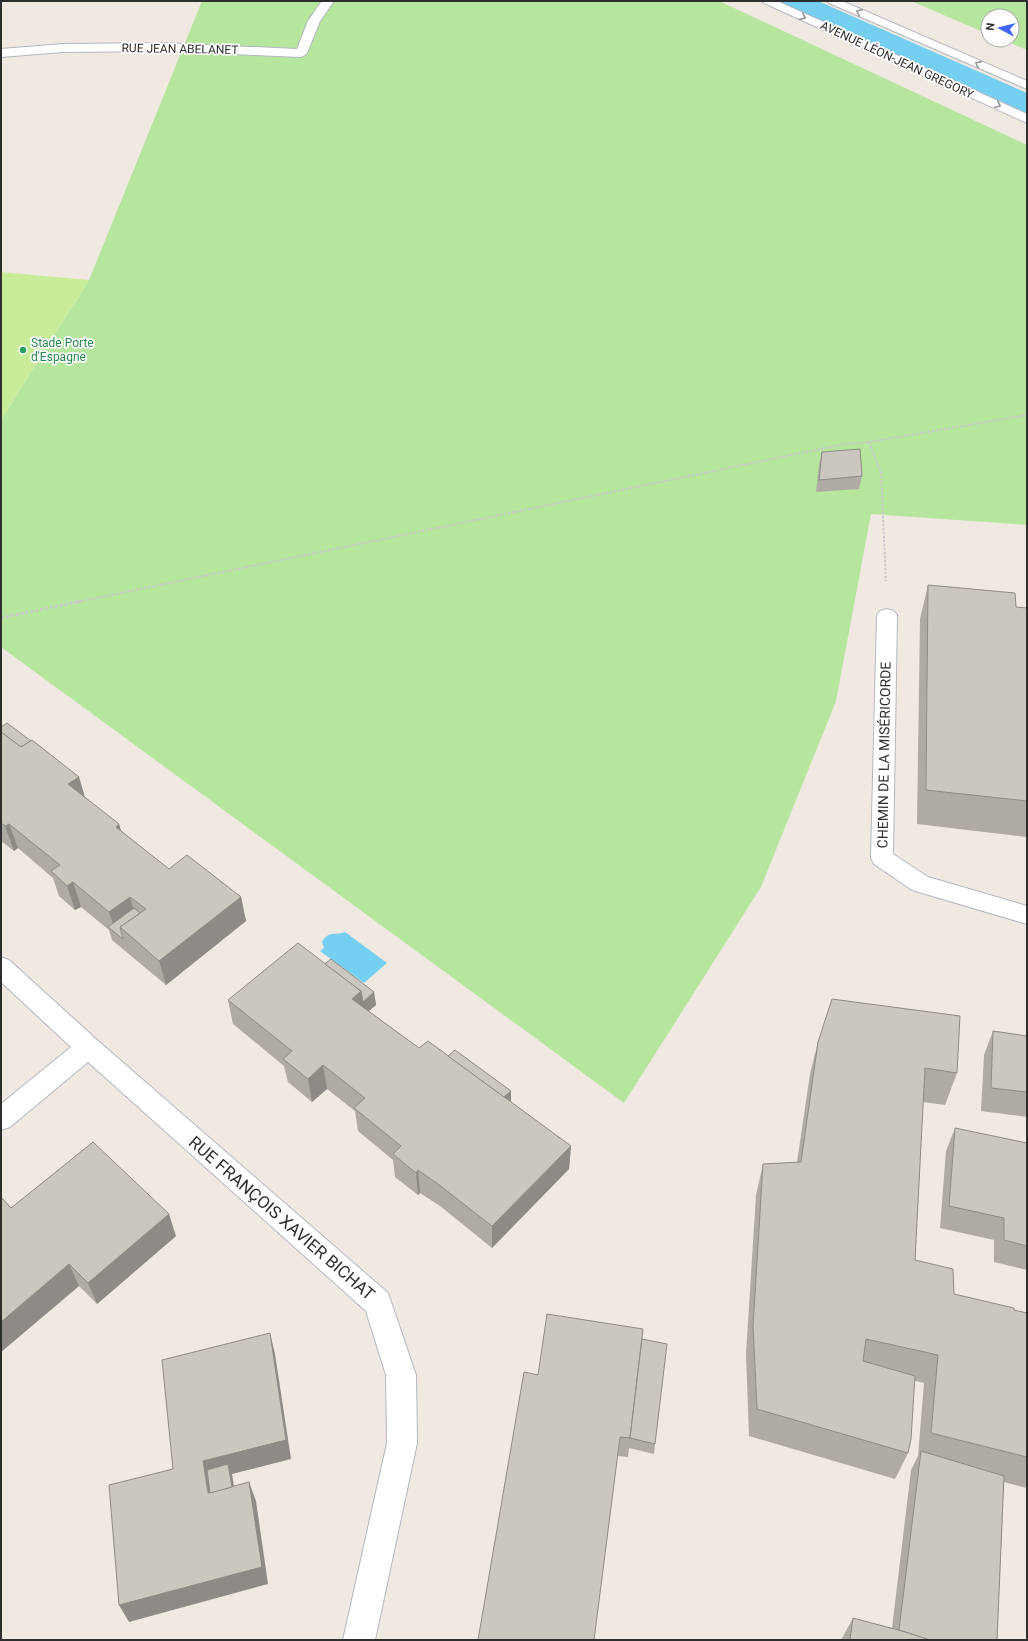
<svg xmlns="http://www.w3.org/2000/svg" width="1028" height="1641" font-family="Roboto,sans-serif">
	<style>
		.green { fill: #b6e59e }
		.pitch { fill: #c9ec9a }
		.water { fill: #75cff0 }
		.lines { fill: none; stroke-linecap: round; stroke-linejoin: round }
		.street-casing { stroke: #b4b7c1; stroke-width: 2 }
		.secondary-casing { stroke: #b4b7c1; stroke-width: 2 }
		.path-far1 { stroke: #c9c9c9; stroke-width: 2; stroke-dasharray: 2.5 1.5; stroke-linecap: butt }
		.path { stroke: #c9c9c9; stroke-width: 2.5; stroke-dasharray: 3 2; stroke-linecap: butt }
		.street { fill: #fff; fill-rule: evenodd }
		.secondary { fill: #fff; fill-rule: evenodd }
		.wall { fill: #afaba4 }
		.shaded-wall { fill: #8e8b86 }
		.building { fill: #cbc7bf; stroke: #8e8b86 }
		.oneway { stroke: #969696 }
		.leisure-dot { fill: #2e9e5b; stroke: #fff; stroke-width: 1.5 }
		.labels { text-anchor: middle; stroke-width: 3.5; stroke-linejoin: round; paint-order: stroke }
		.far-street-label { font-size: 12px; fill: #2e2e2e; stroke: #fff }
		.far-leisure-label { font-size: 12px; fill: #27864d; stroke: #fff; text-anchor: start }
		.street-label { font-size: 14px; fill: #2e2e2e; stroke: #fff }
		.near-street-label { font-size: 17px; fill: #2e2e2e; stroke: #fff }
	</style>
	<rect width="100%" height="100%" fill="#efe9e1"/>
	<!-- green -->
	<g class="green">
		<polygon points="202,1 719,1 1027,145 1027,525 871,514 836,701 761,887 624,1103 1,647 1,420 89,280"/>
		<polygon points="911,1 1027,1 1027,50 1003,40 1012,40 1012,16 988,16 988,34"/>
	</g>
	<!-- pitch -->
	<polygon class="pitch" points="1,272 89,280 1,420"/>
	<!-- water -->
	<g class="water">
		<polygon points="776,1 818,1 1027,93 1027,115"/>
		<path d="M345,932L387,963L364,983L320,951L324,948L322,942C329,930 334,936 345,932Z"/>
	</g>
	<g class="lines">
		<defs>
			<g id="street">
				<polygon points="322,1 334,1 320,21 307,53 305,55 301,57 161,51 63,52 1,57 1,49 63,44 161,43 297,49 308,21"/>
				<polygon points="887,609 894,611 897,615 893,854 928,877 1027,906 1027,924 912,890 874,864 871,858 877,615 880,611"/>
				<polygon points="1,957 9,960 97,1040 388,1293 416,1375 417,1443 375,1640 343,1640 387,1443 386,1375 366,1311 88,1062 10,1127 1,1130 1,1104 71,1047 1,982"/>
			</g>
			<g id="secondary">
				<polygon points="762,1 777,1 1027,114 1027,123 764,3"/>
				<polygon points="827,1 842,1 1027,81 1027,89 829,3"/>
			</g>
		</defs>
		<!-- street casing -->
		<use href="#street" class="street-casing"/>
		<!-- secondary casing -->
		<use href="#secondary" class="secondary-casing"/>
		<!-- path-far1 -->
		<g class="path-far1">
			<polyline points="869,442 881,473 886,581"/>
			<polyline points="77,602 845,444 869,442 1027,415"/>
		</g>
		<!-- path -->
		<polyline class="path" points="1,618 81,601"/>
		<!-- street -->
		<use href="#street" class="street"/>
		<!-- secondary -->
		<use href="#secondary" class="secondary"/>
	</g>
	<!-- wall -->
	<g class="wall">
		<polygon points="822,452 862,476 859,489 816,492 819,465"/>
		<polygon points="928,585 1016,607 1027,608 1027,837 917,824 920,619"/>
		<polygon points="1,722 2,726 79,777 85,798 119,824 121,831 169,869 241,897 246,921 166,985 112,940 109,930 81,907 75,910 59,896 53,878 18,848 14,851 1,841"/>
		<polygon points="325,964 374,992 376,1005 368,1011 419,1048 448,1056 511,1091 511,1102 571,1146 569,1169 492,1248 440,1206 420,1193 418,1195 395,1177 393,1160 358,1131 355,1111 327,1089 312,1102 288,1082 284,1066 233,1024 228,1000"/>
		<polygon points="993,1031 1027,1036 1027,1117 981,1111 984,1055"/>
		<polygon points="818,1042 957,1073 945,1105 923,1102 915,1260 954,1294 1014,1310 1027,1313 1027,1488 1004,1482 997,1640 841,1640 853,1618 892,1628 911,1470 918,1456 924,1383 915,1381 908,1453 895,1479 749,1436 746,1354 756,1195 763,1164 797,1162 810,1074"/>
		<polygon points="955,1128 1027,1143 1027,1270 994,1262 994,1240 940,1228 946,1151"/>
		<polygon points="1,1197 11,1208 176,1236 97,1304 79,1286 1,1352"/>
		<polygon points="642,1339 655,1444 654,1454 629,1448 628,1457 618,1456 538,1375"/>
	</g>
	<!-- shaded-wall -->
	<g class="shaded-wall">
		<polygon points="79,777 86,801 68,784"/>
		<polygon points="9,824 18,848 14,851 5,826"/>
		<polygon points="119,824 126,849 116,827"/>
		<polygon points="73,882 81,907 75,910 67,886"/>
		<polygon points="130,897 137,921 120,927 116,933 109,912"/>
		<polygon points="241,897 246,921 166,985 159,961"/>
		<polygon points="361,991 374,992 376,1005 355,1023 352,999"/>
		<polygon points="323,1065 327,1089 312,1102 308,1079"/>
		<polygon points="511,1091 511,1103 498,1103"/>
		<polygon points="571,1146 569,1169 492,1248 492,1226"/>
		<polygon points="418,1170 420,1193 418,1195 416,1173"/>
		<polygon points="169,1214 176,1236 97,1304 88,1283"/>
		<polygon points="69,1264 79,1286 1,1352 1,1322"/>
		<polygon points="270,1333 275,1354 291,1459 232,1474 237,1505 208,1493 203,1461"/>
		<polygon points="249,1482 256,1501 268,1584 129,1622 119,1605"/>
	</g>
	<!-- building -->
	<g class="building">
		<polygon points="860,449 862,476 819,480 822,452"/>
		<polygon points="928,585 1015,593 1016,607 1027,608 1027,801 926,790"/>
		<polygon points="7,723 31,741 21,747 1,732 1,727"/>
		<polygon points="1,732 21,747 32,740 79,777 68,784 119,824 116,827 169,869 187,855 241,897 159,961 120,927 146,909 130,897 109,912 73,882 67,886 51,871 60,865 9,824 5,826 1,823"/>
		<polygon points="134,908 140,913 120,927 123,939 108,927"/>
		<polygon points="298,943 361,991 352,999 419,1048 428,1041 571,1146 492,1226 438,1184 418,1170 416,1173 393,1154 401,1146 354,1108 365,1098 323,1065 308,1079 283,1059 292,1051 228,1000"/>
		<polygon points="331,959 374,992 363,1002 361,991 325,964"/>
		<polygon points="832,999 960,1016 957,1073 925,1068 915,1260 953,1269 954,1294 1014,1308 1014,1310 1027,1313 1027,1457 931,1433 938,1355 866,1339 863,1361 915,1376 911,1439 908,1453 757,1409 753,1326 763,1164 801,1162 818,1042"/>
		<polygon points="993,1031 1027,1036 1027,1092 991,1088"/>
		<polygon points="455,1050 511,1091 504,1097 448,1056"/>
		<polygon points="955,1128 1027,1143 1027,1246 1004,1240 1004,1218 949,1206"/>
		<polygon points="93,1142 169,1214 88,1283 69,1264 1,1322 1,1197 11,1208"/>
		<polygon points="547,1314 643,1329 630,1438 620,1437 594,1640 478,1640 524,1372 538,1375"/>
		<polygon points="270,1333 286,1440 203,1461 208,1493 249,1482 262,1567 119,1605 109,1485 173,1469 162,1360"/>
		<polygon points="642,1339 667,1344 655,1444 630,1438"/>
		<polygon points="921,1451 1004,1476 997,1640 930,1640 899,1630"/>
		<polygon points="228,1464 232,1487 210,1493 207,1470"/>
		<polygon points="853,1618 902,1631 930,1640 850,1640"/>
	</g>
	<!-- one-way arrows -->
	<defs><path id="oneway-chevron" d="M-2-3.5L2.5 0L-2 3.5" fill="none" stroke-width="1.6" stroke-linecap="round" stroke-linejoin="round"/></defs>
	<g class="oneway">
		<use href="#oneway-chevron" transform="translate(859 12) rotate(-156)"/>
		<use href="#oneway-chevron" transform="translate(803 17) rotate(24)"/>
		<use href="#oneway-chevron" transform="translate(978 64) rotate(-156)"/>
		<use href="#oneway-chevron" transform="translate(998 105) rotate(25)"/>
	</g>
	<!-- markers -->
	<circle class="leisure-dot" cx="23" cy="350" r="4"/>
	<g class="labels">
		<!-- far-street labels -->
		<g class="far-street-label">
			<text transform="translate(180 49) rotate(1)" y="4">RUE JEAN ABELANET</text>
			<text transform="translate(897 60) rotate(25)" y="4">AVENUE LÉON-JEAN GREGORY</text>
		</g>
		<!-- far-leisure labels -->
		<g class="far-leisure-label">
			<text x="31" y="347">Stade Porte<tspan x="31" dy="14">d'Espagne</tspan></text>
		</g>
		<!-- street labels -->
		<g class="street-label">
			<text transform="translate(884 755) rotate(-89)" y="5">CHEMIN DE LA MISÉRICORDE</text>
		</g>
		<!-- near-street labels -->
		<g class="near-street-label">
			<text transform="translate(282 1218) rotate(41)" y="6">RUE FRANÇOIS XAVIER BICHAT</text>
		</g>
	</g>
	<!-- border -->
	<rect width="1028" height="1641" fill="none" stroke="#2e2e2e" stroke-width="4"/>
	<!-- north arrow -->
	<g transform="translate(1000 28) rotate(277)"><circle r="19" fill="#ffffff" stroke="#ababab"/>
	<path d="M0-3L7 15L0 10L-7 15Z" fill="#4264fb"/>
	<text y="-6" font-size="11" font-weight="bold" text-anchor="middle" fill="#2e2e2e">N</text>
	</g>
</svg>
